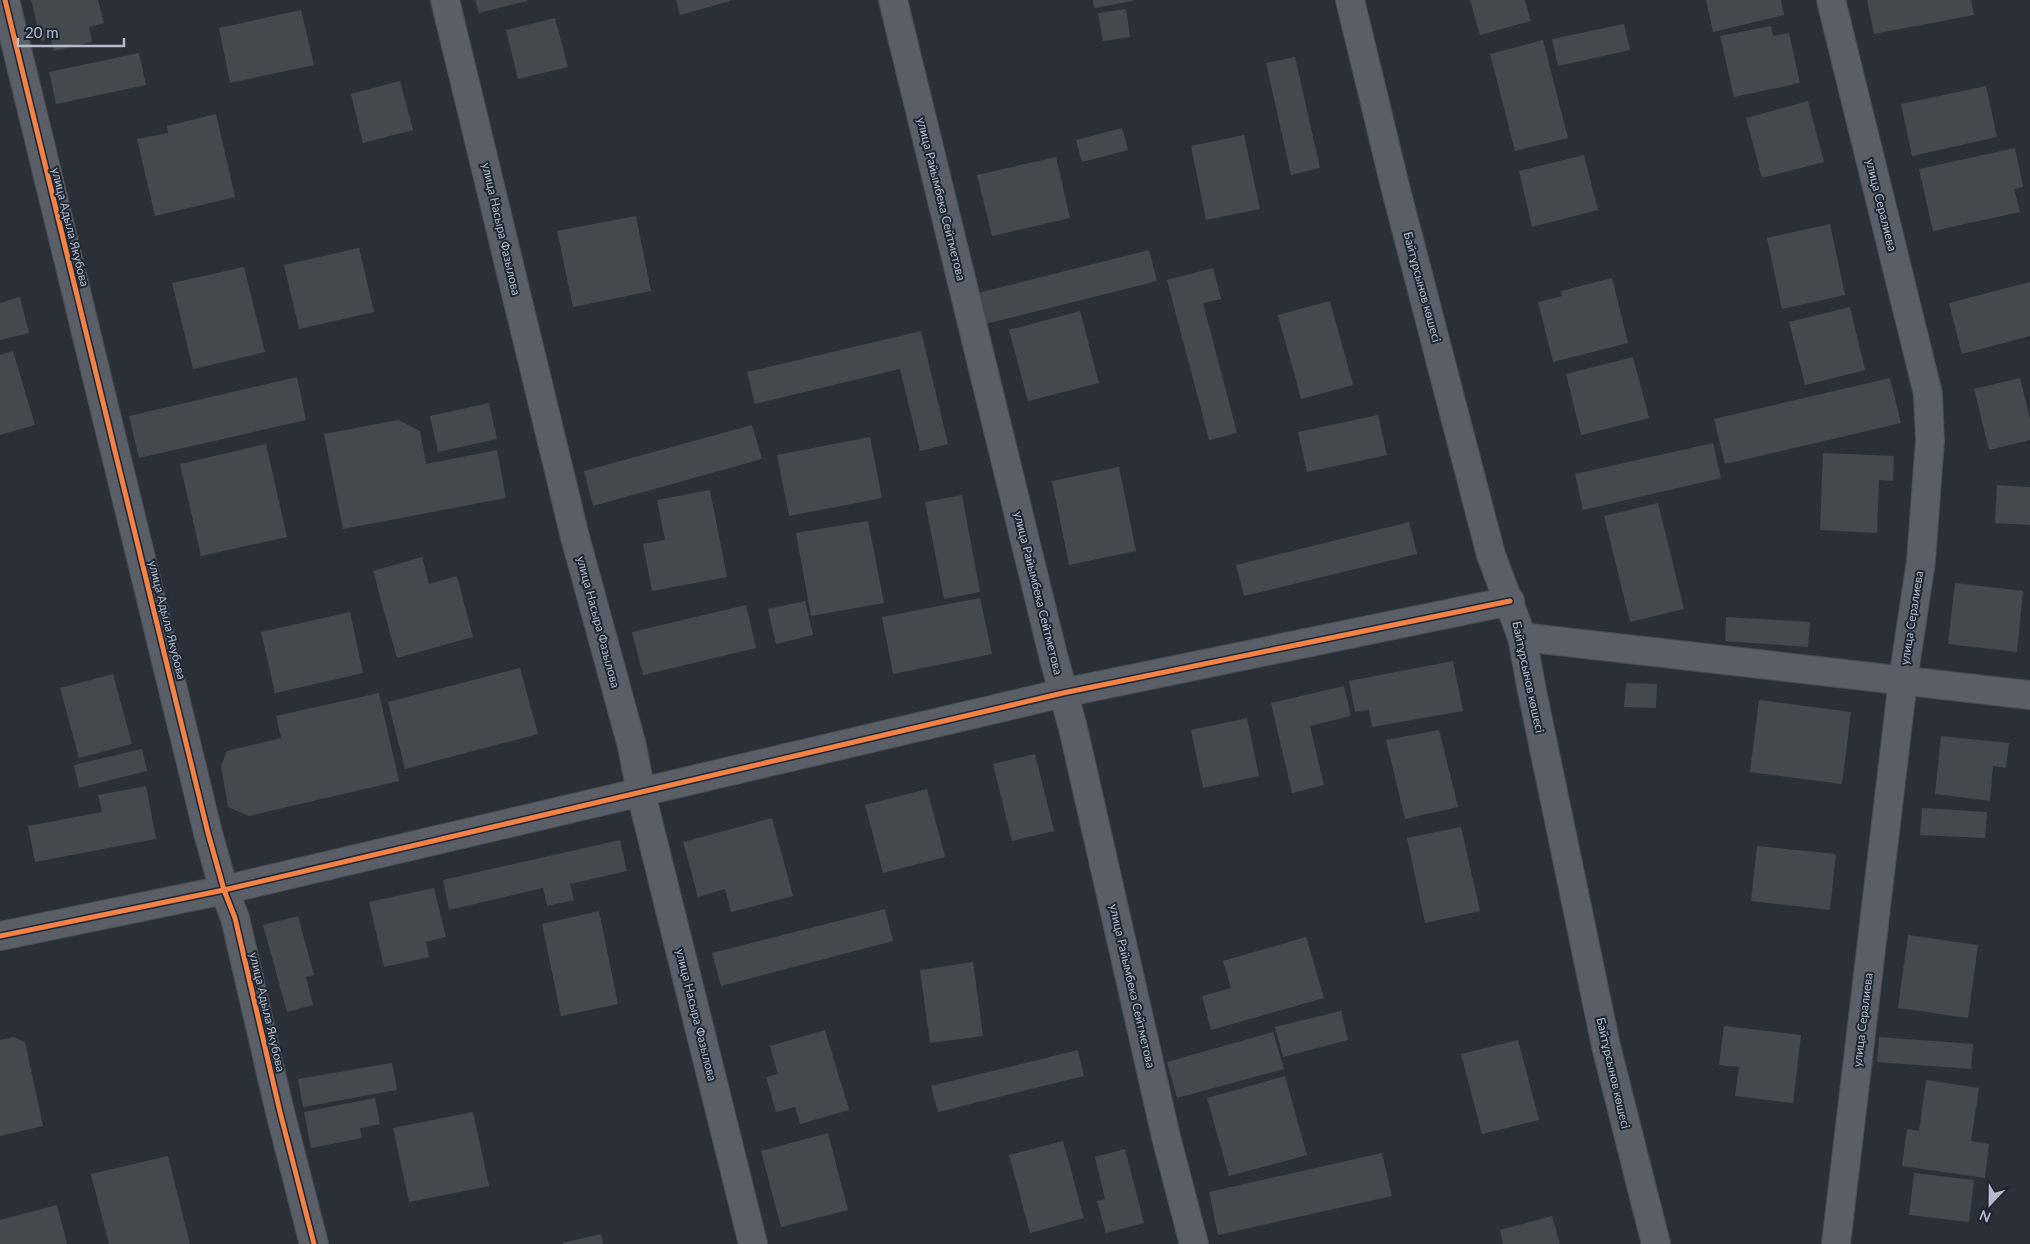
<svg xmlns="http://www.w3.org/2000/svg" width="2030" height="1244" font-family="Lato,sans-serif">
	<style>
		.building { fill: #444950 }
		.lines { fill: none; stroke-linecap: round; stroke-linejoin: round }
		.minor-casing { stroke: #484c53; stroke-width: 30 }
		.minor { stroke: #5a5e66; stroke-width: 28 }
		.cycleway-casing { stroke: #1d2633; stroke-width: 8 }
		.cycleway { stroke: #f48246; stroke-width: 5 }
		.labels { text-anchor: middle; stroke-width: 4; stroke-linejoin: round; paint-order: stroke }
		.street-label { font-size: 12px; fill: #b4bcc9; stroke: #1d2633 }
	</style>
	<rect width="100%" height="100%" fill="#2a3038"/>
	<!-- building -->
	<g class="building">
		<polygon points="31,0 98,0 104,23 89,27 92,42 54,51 51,39 41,41"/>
		<polygon points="475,0 527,0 527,1 479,13"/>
		<polygon points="676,0 730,0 730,1 680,15"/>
		<polygon points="1093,0 1133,0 1133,1 1094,8"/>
		<polygon points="1470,0 1525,0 1531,21 1480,35"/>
		<polygon points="1706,0 1781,0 1784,15 1713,32"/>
		<polygon points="1867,0 1971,0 1974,15 1874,34"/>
		<polygon points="1126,9 1130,37 1103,41 1098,13"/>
		<polygon points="301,10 314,65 230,83 219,28"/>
		<polygon points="555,18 568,67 518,79 506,30"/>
		<polygon points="1624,24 1630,50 1558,66 1552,39"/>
		<polygon points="1771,26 1773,36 1789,33 1800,83 1734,97 1720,36"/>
		<polygon points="1543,40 1568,138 1515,151 1490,54"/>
		<polygon points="139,53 146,85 56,104 49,72"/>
		<polygon points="1295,57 1320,168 1291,175 1266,63"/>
		<polygon points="400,81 413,130 363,143 351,94"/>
		<polygon points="1986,86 1997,137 1912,156 1901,104"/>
		<polygon points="1808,101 1824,162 1762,178 1746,118"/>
		<polygon points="216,114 235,197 155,216 137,139 168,133 167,126"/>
		<polygon points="1122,128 1128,150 1082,162 1076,140"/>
		<polygon points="1244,135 1260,209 1206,220 1191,146"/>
		<polygon points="2015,148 2023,187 2014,189 2020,212 1933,231 1919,169"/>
		<polygon points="1584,155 1598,210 1532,227 1519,171"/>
		<polygon points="1056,157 1070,218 992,236 977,175"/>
		<polygon points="636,216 651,291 573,307 557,231"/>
		<polygon points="1830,224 1845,295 1782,309 1767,238"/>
		<polygon points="359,248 374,312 299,329 284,265"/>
		<polygon points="1149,250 1157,281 985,324 978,293"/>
		<polygon points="244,267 265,352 193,369 172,283"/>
		<polygon points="1213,268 1221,299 1203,303 1237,433 1209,440 1167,280"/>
		<polygon points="1612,278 1628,343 1553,362 1538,302 1562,296 1561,291"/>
		<polygon points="2030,282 2030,336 1962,354 1949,303"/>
		<polygon points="20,297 29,333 0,340 0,303"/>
		<polygon points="1330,301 1353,385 1301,399 1278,315"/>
		<polygon points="1850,307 1865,370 1805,385 1789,322"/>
		<polygon points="1080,311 1099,383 1028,401 1009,330"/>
		<polygon points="921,331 948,444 920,451 900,369 755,404 747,372"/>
		<polygon points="13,351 35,425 0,435 0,355"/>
		<polygon points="1633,357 1649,418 1581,435 1566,374"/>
		<polygon points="297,377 306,420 139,458 129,416"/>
		<polygon points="1890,378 1901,423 1725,464 1714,419"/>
		<polygon points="2020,378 2030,419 2030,440 1989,450 1974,389"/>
		<polygon points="489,403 497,439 438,452 430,416"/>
		<polygon points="1378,415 1387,455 1307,472 1298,432"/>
		<polygon points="398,420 420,431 426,464 497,450 506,498 343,529 324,434"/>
		<polygon points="752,425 762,459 593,506 584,471"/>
		<polygon points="870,437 882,498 789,516 777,455"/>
		<polygon points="1713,443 1721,478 1583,510 1575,474"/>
		<polygon points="266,444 287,537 201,556 180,464"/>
		<polygon points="1823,453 1894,456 1893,481 1879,480 1877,533 1820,530"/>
		<polygon points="1119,467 1136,551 1069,565 1052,481"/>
		<polygon points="1997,485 2030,487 2030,525 1995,523"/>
		<polygon points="710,490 727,577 652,591 643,544 665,540 657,500"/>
		<polygon points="962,495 980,592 944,599 925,502"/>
		<polygon points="1658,503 1684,609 1630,622 1604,516"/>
		<polygon points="868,521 884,603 811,616 796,533"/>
		<polygon points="1409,522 1417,554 1244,596 1236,565"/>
		<polygon points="422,557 429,584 457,576 473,637 397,658 373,571"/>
		<polygon points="1955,583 2023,591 2017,652 1948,644"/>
		<polygon points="980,598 992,654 893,674 882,617"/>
		<polygon points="805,601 813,635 776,644 768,609"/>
		<polygon points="746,605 756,648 643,675 632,632"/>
		<polygon points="350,612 363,673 275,693 261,632"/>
		<polygon points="1726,617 1810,622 1808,647 1725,641"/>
		<polygon points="1453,661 1463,711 1372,727 1369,710 1355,712 1349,681"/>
		<polygon points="520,668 538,734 405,769 388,702"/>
		<polygon points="113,674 132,744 79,758 60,688"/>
		<polygon points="1626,683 1657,684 1656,708 1624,707"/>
		<polygon points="1344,686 1351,716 1310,726 1324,785 1292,793 1271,703"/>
		<polygon points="379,693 399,781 249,816 228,807 221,766 227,751 281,738 276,716"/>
		<polygon points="1759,700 1851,712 1842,784 1750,772"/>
		<polygon points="1247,718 1259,776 1203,788 1191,730"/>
		<polygon points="1439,730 1458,807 1405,819 1386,740"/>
		<polygon points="1941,736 2009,743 2006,768 1993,766 1990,801 1935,794"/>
		<polygon points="142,749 147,771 79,788 74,765"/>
		<polygon points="1035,754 1054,831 1012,841 993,764"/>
		<polygon points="146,786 156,839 35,862 28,826 102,812 98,795"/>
		<polygon points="927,789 945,857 883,873 865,805"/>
		<polygon points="1922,808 1987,812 1985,838 1920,835"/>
		<polygon points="772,818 793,896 731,912 725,889 698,897 683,842"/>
		<polygon points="1461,827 1480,911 1425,923 1407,838"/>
		<polygon points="620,840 627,871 570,884 574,900 547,906 543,888 449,910 443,880"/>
		<polygon points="1757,846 1836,854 1830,910 1751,901"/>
		<polygon points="434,888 446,937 426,942 429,957 384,967 369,902"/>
		<polygon points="885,909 893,941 721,986 712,953"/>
		<polygon points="599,911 618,1004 561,1016 542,924"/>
		<polygon points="298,916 314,975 306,977 313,1005 287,1012 263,925"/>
		<polygon points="1908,935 1978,945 1968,1018 1898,1008"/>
		<polygon points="1306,937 1324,998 1211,1030 1202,996 1231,988 1223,961"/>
		<polygon points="973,962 983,1036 930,1043 920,970"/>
		<polygon points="1341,1011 1348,1040 1283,1057 1275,1027"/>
		<polygon points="1724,1026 1801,1035 1793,1103 1735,1096 1739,1067 1719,1065"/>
		<polygon points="825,1030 849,1110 800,1124 795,1107 776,1112 766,1077 778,1074 770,1046"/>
		<polygon points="1273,1032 1284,1069 1177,1098 1167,1062"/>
		<polygon points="14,1037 25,1042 43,1126 0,1136 0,1040"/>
		<polygon points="1879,1037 1973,1044 1971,1069 1877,1062"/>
		<polygon points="1518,1040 1539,1120 1482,1134 1461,1054"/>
		<polygon points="1078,1050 1084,1076 938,1112 931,1086"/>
		<polygon points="392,1063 397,1090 303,1107 298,1079"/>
		<polygon points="1285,1076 1307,1155 1229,1176 1207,1098"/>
		<polygon points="1926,1080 1979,1088 1971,1141 1989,1144 1985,1178 1902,1166 1907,1129 1919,1131"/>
		<polygon points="375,1098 380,1124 360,1128 362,1138 311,1148 304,1112"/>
		<polygon points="473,1112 489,1186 409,1202 393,1128"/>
		<polygon points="828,1133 848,1210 781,1227 761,1151"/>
		<polygon points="1063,1141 1084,1218 1030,1233 1009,1155"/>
		<polygon points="1125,1149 1144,1223 1106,1233 1097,1201 1105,1199 1095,1157"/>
		<polygon points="1382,1153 1392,1196 1218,1235 1209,1192"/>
		<polygon points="168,1156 190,1244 109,1244 91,1174"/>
		<polygon points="1914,1173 1974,1180 1969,1222 1909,1215"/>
		<polygon points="57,1205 67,1244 0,1244 0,1220"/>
		<polygon points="1552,1216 1560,1244 1503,1244 1500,1230"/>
		<polygon points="601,1234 603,1244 563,1244 562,1243"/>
	</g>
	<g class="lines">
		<defs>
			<g id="minor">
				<polyline points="5,0 208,833 224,890 235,918 280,1112 314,1244"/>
				<polyline points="445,0 575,537 632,746 641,793 753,1244"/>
				<polyline points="893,0 1053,655 1073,728 1166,1137 1194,1244"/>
				<polyline points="1350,0 1396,190 1491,555 1522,637 1532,691 1606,1046 1656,1244"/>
				<polyline points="1831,0 1928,394 1930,440 1921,561 1903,680 1836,1244"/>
				<polyline points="1522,637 2030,695"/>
				<polyline points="0,936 224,890 1063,693 1510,601"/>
			</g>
		</defs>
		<!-- minor casing -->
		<use href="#minor" class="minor-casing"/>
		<!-- minor -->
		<use href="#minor" class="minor"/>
		<defs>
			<g id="cycleway">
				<polyline points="5,0 208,833 224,890 235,918 280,1112 314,1244"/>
				<polyline points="0,936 224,890 1063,693 1510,601"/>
			</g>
		</defs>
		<!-- cycleway casing -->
		<use href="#cycleway" class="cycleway-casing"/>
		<!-- cycleway -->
		<use href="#cycleway" class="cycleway"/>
	</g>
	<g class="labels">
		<!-- street labels -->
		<g class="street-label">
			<text transform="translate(941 199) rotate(76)" y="4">улица Райымбека Сейтметова</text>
			<text transform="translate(1881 205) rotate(76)" y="4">улица Сералиева</text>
			<text transform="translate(70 227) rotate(76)" y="4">улица Адыла Якубова</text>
			<text transform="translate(501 229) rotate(77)" y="4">улица Насыра Фазылова</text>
			<text transform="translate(1422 287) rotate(75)" y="4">Байтұрсынов көшесі</text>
			<text transform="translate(1038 593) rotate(76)" y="4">улица Райымбека Сейтметова</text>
			<text transform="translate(1912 618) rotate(-81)" y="4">улица Сералиева</text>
			<text transform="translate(167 620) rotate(76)" y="4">улица Адыла Якубова</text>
			<text transform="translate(598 622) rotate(75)" y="4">улица Насыра Фазылова</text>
			<text transform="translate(1528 677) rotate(78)" y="4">Байтұрсынов көшесі</text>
			<text transform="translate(1132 986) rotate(77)" y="4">улица Райымбека Сейтметова</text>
			<text transform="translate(267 1012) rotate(77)" y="4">улица Адыла Якубова</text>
			<text transform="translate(696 1015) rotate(76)" y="4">улица Насыра Фазылова</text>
			<text transform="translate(1863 1020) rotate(-83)" y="4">улица Сералиева</text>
			<text transform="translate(1613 1073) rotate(77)" y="4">Байтұрсынов көшесі</text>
		</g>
	</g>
	<!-- north arrow -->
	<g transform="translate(1990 1204) rotate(202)" stroke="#1d2633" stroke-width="4" paint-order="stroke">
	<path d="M0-4L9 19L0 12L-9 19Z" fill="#b4bcc9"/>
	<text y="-8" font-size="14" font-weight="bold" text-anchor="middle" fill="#b4bcc9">N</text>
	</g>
	<!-- scale -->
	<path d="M18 38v8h106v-8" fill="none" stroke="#b4bcc9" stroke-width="2.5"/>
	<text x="25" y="38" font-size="15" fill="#b4bcc9" stroke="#1d2633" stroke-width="4" paint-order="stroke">20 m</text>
</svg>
